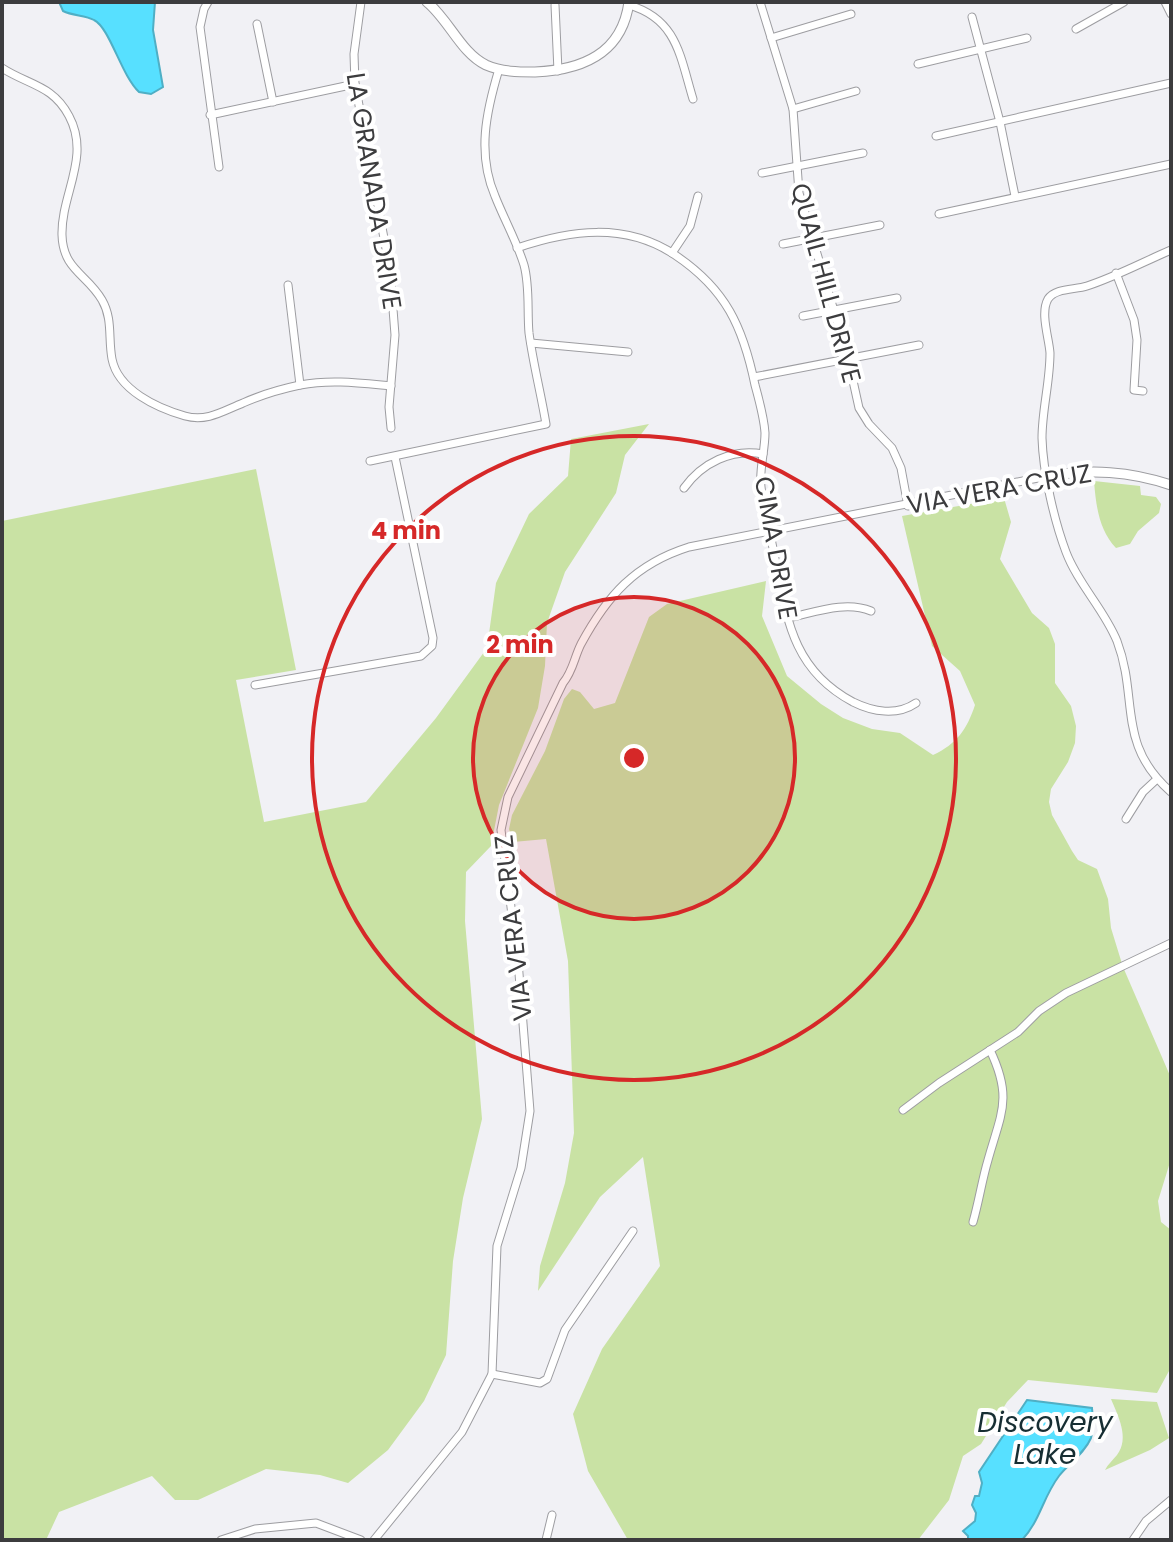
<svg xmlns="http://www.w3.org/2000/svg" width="1173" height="1542" font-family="Poppins,sans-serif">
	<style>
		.green { fill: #c9e2a4 }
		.water { fill: #57e0ff; stroke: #4fafc5; stroke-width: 2 }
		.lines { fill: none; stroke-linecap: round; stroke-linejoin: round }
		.minor-casing { stroke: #9d9da1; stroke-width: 9 }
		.tertiary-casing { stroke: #9d9da1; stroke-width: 11 }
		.minor { stroke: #fff; stroke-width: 7 }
		.tertiary { stroke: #fff; stroke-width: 9 }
		.ring { fill: none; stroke: #d62828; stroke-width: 4 }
		.labels { text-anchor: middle; stroke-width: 8; stroke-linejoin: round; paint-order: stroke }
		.street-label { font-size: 26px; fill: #3c3c3e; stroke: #fff }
		.water-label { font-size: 28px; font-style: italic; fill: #172e33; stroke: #fff }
		.centre { fill: #d62828; stroke: #fff; stroke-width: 4 }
		.ring-label { font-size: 24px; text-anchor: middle; font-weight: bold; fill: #d62828; stroke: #fff; stroke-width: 8; stroke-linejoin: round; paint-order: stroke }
	</style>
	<rect width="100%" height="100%" fill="#f1f1f5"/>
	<!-- green -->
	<g class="green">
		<polygon points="649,424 625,455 616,493 565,572 547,623 545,666 538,708 499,805 491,846 466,872 465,921 482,1119 463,1198 453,1261 446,1355 424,1401 388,1450 348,1483 320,1475 266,1469 198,1500 175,1500 152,1476 59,1512 46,1540 2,1540 2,521 256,469 296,670 236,680 264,822 366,802 436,718 487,648 496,583 529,514 568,476 571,439"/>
		<path d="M1094,481L1140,486L1141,495L1156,497L1161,504L1159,513L1138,531L1130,544L1116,548C1099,530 1096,506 1094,481Z"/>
		<path d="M1004,498L1011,522L1000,559L1032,613L1049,628L1055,644V683L1071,706L1076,726L1075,743L1068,762L1051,789L1049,802L1052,815L1072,851L1078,860L1097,869L1108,899L1111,928L1123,967L1171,1078V1159L1158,1201L1161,1222L1171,1230L1169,1371L1157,1393L1028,1380L1007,1402L981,1444L963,1456L949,1500L918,1540H628L588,1471L573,1414L602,1349L660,1266L643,1157L600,1197L538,1291L540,1266L565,1183L574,1133L568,961L546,839L513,842L509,829L512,815L545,751L564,699L572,689L580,692L594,709L615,703L649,617L667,604L766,581L762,616L787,676L821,704L843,718L872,729L900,733L933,755C957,744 967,729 975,705L960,671L932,646L902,516Z"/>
		<path d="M1111,1399L1157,1402L1169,1438L1150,1450L1105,1470C1108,1464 1113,1460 1117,1455C1130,1438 1118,1416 1111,1399Z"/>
	</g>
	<!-- water -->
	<g class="water">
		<path d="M59,2H155L153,30L163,87L151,94L139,92C121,75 110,28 94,20C85,15 73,16 63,11Z"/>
		<path d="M1027,1400L1092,1408C1093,1417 1093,1431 1091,1438C1084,1454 1069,1463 1059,1476C1043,1497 1040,1521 1022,1540H968V1536L963,1531L975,1521L976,1513L972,1505L975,1496H979L982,1483L979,1472Z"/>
	</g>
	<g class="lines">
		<defs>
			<g id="minor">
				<polyline points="208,2 204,9 200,27 219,167"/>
				<polyline points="361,2 354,54 355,84 390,270 395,335 389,407 391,428"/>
				<polyline points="760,2 793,109 799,193 848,358 859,408 869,424 892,448 901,468 908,506"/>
				<polyline points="1165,2 1171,14"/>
				<polyline points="555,5 558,71"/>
				<path d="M629,5C677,19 680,56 693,99"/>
				<polyline points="972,17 1000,122 1015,196"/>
				<polyline points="257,24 273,102"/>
				<polyline points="1076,29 1124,2"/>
				<polyline points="771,38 851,14"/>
				<polyline points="918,64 1027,38"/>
				<path d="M2,68C28,85 53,85 69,116C91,157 61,194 62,235C63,270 87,274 102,300C113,319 108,338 112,359C118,390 157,408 185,416C207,422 223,411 243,403C261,395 281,389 300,385C331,379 360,383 391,386"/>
				<polyline points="793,109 856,91"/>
				<polyline points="210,115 355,84"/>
				<polyline points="936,136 1171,83"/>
				<polyline points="762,173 863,153"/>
				<polyline points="939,214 1171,164"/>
				<polyline points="783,244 880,225"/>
				<path d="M517,248C570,230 625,222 675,255C726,289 743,327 755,385C759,400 764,417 765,433C765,451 759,469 761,487C764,511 771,535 775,559C787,620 793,670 853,702C873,712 897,716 916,703"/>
				<path d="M1171,250C1143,262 1115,277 1087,286C1075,290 1055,288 1048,299C1040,313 1049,338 1050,353C1050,382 1042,410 1042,438C1043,472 1054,520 1066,552C1078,584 1104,609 1117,641C1139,699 1116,744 1171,792"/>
				<polyline points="672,253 690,226 698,196"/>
				<polyline points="1116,273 1134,320 1137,340 1134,390 1143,391"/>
				<polyline points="288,285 300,385"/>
				<polyline points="803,316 897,298"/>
				<polyline points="531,343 628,352"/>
				<polyline points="754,377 919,345"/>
				<path d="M370,461L546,424C541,394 533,363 529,333C527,310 530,287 524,265C517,242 504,219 495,196C477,154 486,112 499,69"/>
				<path d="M684,488C702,463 732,448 763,454"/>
				<path d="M787,618C813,613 845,600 871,611"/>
				<polyline points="255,685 421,656 432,646 433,638 395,457"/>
				<polyline points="1126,819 1143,792 1157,779"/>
				<polyline points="903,1110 939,1083 1018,1032 1039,1011 1066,993 1171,943"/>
				<path d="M973,1222C979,1201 982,1180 988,1160C1001,1113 1013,1098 990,1050"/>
				<polyline points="492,1374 540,1383 547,1379 565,1330 633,1231"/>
				<polyline points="221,1540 255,1529 316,1523 361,1540"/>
				<path d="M374,1540L462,1432L492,1374L497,1246L521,1168L530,1111L518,961L501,830L508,797L563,683C573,671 574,658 581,644C607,596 635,564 689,547L1048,476"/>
				<polyline points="546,1540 552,1515"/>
				<polyline points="1133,1540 1146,1521 1171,1500"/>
			</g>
			<g id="tertiary">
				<path d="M427,2C449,20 461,53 486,65C502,72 518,72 535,72C582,70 622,54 629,2"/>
				<path d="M1048,476C1091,469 1129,471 1171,485"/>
			</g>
		</defs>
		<!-- minor casing -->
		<use href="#minor" class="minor-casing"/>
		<!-- tertiary casing -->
		<use href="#tertiary" class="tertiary-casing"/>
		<!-- minor -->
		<use href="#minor" class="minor"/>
		<!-- tertiary -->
		<use href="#tertiary" class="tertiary"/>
	</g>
	<!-- distance rings -->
	<circle cx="634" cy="758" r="161" fill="#d62828" fill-opacity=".12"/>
	<g class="ring">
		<circle cx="634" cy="758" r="161"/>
		<circle cx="634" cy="758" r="322"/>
	</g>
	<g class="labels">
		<!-- street labels -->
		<g class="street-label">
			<text transform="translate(374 191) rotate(81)" y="9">LA GRANADA DRIVE</text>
			<text transform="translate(826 283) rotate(75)" y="9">QUAIL HILL DRIVE</text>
			<text transform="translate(999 489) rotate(-10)" y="9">VIA VERA CRUZ</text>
			<text transform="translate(776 548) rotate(80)" y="9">CIMA DRIVE</text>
			<text transform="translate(513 928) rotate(-96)" y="9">VIA VERA CRUZ</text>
		</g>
		<!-- water labels -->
		<g class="water-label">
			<text x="1045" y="1432">Discovery<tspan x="1045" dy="32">Lake</tspan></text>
		</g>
	</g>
	<circle cx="634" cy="758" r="12" class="centre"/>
	<g class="ring-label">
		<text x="406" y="539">4 min</text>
		<text x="520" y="653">2 min</text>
	</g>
	<!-- border -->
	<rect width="1173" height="1542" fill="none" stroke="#3c3c3e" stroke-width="8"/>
</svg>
